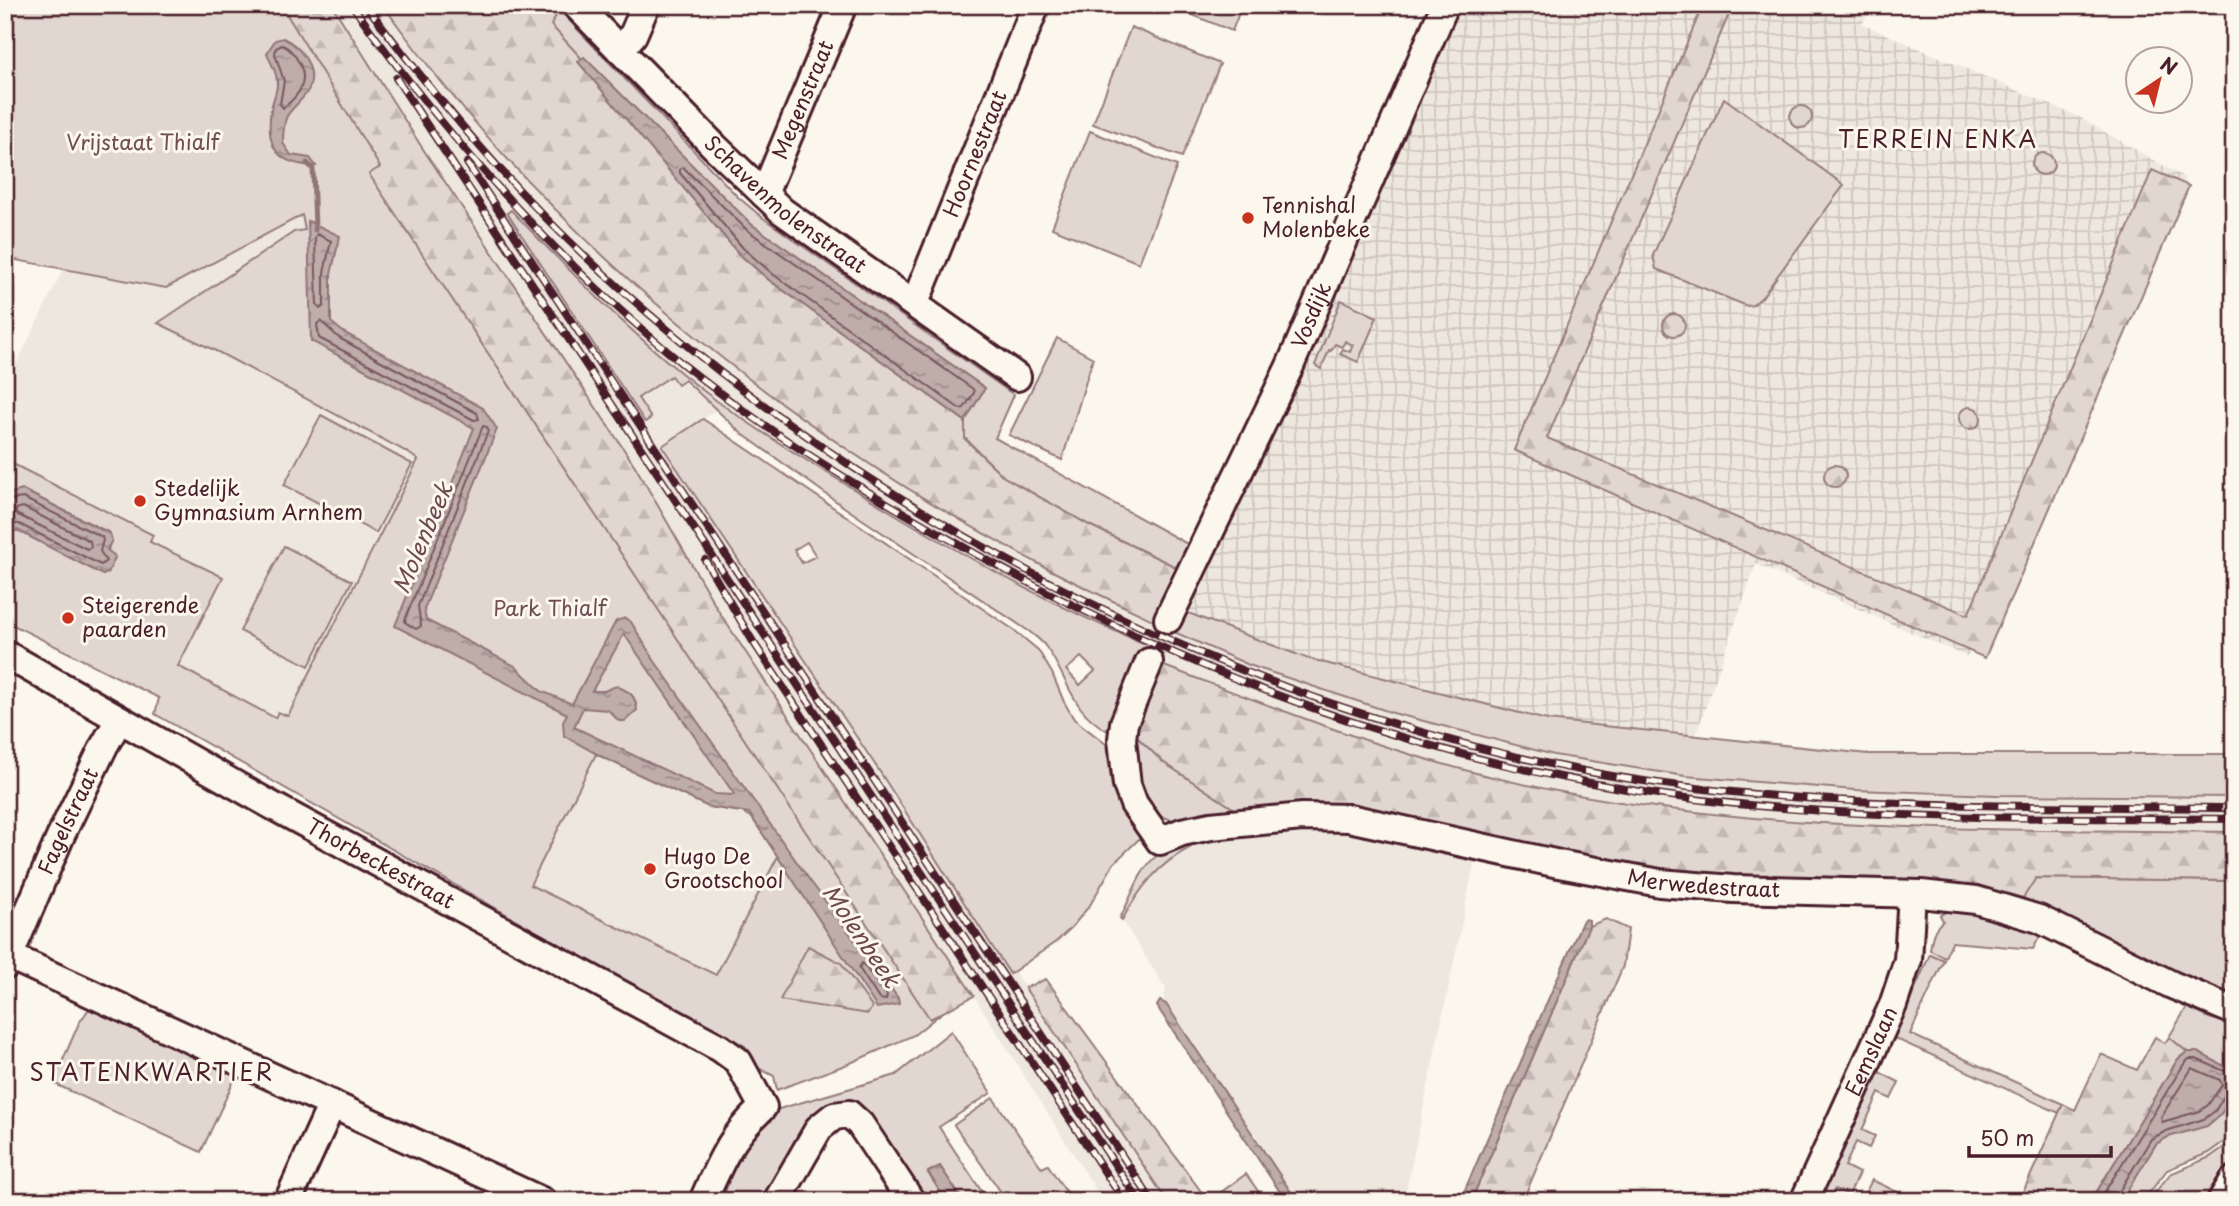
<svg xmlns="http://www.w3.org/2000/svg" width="2239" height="1206" font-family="'Playpen Sans',sans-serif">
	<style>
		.built { fill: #eee7de }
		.industrial { fill: url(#industrial-grid) }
		.green { fill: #e2d7d0; stroke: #967b7e; stroke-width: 2; fill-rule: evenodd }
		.forest { fill: url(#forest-firs); stroke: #967b7e; stroke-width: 2 }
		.water { fill: url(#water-ripples); stroke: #907477; stroke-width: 2; fill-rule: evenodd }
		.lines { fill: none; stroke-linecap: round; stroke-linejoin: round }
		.shore { stroke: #79585e; stroke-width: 2 }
		.stream { stroke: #907477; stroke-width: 5 }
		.minor-tunnel { stroke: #d8ccc5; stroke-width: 26; stroke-dasharray: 26 13; stroke-linecap: butt }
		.minor-casing { stroke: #4a1f2b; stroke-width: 32 }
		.minor { stroke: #fbf7ec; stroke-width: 26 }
		.rail-casing { stroke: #4a1f2b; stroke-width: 8 }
		.rail { stroke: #fbf7ec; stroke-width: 5; stroke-dasharray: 16; stroke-linecap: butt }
		.poi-dot { fill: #c8321e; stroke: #fbf7ec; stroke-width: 2.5 }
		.labels { text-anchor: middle; stroke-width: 6; stroke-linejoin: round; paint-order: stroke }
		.street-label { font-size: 21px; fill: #4a1f2b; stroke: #fbf7ec }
		.park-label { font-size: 21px; fill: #704d54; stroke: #fbf7ec }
		.poi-label { font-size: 21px; fill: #4a1f2b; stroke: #fbf7ec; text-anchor: start }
		.neighbourhood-label { font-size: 23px; letter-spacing: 2px; fill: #4a1f2b; stroke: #fbf7ec }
		.water-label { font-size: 23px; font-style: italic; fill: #6d4a51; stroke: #fbf7ec }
	</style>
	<defs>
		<pattern id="industrial-grid" width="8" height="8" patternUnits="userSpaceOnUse" patternTransform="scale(1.75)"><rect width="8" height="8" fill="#eee7de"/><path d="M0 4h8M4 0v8" fill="none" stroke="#cec6bf"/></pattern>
		<pattern id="forest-firs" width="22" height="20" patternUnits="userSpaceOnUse" patternTransform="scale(1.75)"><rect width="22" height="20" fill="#e2d7d0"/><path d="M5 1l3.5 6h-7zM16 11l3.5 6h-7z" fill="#c3b8b3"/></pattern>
		<pattern id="water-ripples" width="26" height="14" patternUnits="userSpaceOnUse" patternTransform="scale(1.75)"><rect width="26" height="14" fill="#bfadaa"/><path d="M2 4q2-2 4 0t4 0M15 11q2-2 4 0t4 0" fill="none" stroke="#9d8c8b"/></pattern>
	</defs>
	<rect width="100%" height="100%" fill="#fbf7ec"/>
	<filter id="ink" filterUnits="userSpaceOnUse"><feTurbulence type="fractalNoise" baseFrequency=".0143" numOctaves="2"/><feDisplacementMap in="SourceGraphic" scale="14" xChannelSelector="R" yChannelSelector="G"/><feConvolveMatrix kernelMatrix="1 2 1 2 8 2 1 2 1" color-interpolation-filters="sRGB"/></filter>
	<g filter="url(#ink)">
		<!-- built -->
		<g class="built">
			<polygon points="332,5 383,5 422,60 534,189 614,267 685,330 773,398 901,484 1041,565 1172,631 1249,665 1393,713 1554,755 1685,776 1855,790 1997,795 2234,797 2234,832 1863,825 1732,817 1626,803 1480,774 1359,740 1156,663 1050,610 720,408 669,441 1025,988 1167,1201 1103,1201 974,996 719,612 635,466 421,146"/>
			<polygon points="302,214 306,232 474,428 318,776 5,619 5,388 63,269 166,288"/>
			<polygon points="589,749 709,807 749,813 778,856 716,976 523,882"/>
			<polygon points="1329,825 1476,855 1404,1201 1297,1201 1163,1002 1166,989 1122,920 1149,878 1165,862 1192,844 1191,836"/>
		</g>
		<!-- industrial -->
		<polygon class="industrial" points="1455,5 1873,5 1862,24 2077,116 2185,178 1967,657 1756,564 1696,735 1546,720 1306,658 1183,611 1253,475"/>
		<!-- green -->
		<g class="green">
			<path d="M5,5H330L538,341L968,992L914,1035L848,1064L777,1090L774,1076L758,1068L745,1046L697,1021L698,1017H692L627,983L155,714L159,698L5,621V542L10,533L17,530L103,575C104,564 112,541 110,533L23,490L8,494L5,499V460L153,535L150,542L223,577L178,666L275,718L278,712L288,716L418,460L407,452L220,353L158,323L294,232L305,230L302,215L166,288L5,258ZM596,754L709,807L742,812L752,818L778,856L716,975L530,885Z"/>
			<polygon points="1168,5 1242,5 1232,31"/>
			<polygon points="559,10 738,197 763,218 1014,395 995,438 1191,546 1180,569 1089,525 1004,477 965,438 965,421 985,388 751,224 584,58 582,59 550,25"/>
			<polygon points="1131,27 1220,64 1182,157 1093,124"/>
			<polygon points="1724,98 1844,185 1762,297 1753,305 1747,306 1656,269 1653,255"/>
			<polygon points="1090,131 1177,166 1139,263 1052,228"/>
			<path d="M511,210C576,278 642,345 717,401C770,439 827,473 883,507C971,560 1060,610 1155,648C1147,665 1139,665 1130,678C1118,694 1113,712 1108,731C1070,711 1069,678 1046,647C1042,641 1036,637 1030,632L844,507L741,433L685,380L678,385L671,376L638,398L651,418L645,422L507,213ZM1081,657L1095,671L1080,685L1066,670Z"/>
			<polygon points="1341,300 1377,317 1358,362 1340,354 1343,349 1350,352 1353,345 1345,341 1342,347 1335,344 1331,351 1329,350 1321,369 1315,365"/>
			<polygon points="1057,338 1093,358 1062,460 1009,435"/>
			<polygon points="321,415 412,464 376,533 284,485"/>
			<path d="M703,419L1014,630L1038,650L1052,673L1064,702L1074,719L1106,744L1112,786L1140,838L1114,863L1090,905L1072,927L1057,941L1010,974L878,769L662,446ZM807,542L816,556L802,563L794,550Z"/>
			<polygon points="284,546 352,581 309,666 240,631"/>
			<polygon points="1183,611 1306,658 1547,720 1868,754 2234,754 2234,797 1997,795 1855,790 1685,776 1554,755 1393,713 1249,665 1172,631"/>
			<polygon points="1135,735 1163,762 1242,814 1176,821 1152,814 1136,783"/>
			<path d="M1192,843L1191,847C1158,864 1140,888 1122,920L1120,918C1132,897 1139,868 1159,854C1168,848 1181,846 1192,843Z"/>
			<polygon points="2035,878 2234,881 2234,975 2228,996 2023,898"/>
			<path d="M1955,907L2043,931L2033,949L1952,942L1945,957L1930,950C1932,937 1933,929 1943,921L1940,915Z"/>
			<polygon points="1930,954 1944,960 1910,1034 2063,1104 2059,1113 1894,1038"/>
			<polygon points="91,1006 237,1074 201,1152 53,1083 79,1023"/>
			<polygon points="2187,1007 2209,1018 2234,1025 2234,1071 2197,1052 2187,1052 2169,1037"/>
			<polygon points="951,1031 991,1093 939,1127 988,1201 963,1201 940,1166 928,1173 946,1201 922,1201 859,1104 814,1115 765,1201 722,1201 747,1129 772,1111 896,1075"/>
			<polygon points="1879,1072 1899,1082 1891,1099 1879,1093 1862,1130 1875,1136 1869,1148 1856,1142 1845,1166 1859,1173 1849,1195 1835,1189 1830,1201 1820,1201"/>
			<polygon points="2234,1093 2234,1134 2232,1136 2208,1153 2167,1170 2143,1201 2121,1201 2156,1144 2168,1137 2207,1125 2220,1115"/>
			<polygon points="993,1098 1042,1168 1048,1165 1072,1201 997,1201 1003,1195 954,1125"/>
			<polygon points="2234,1140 2234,1158 2207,1201 2148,1201 2170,1174 2210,1157"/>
			<polygon points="1872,1180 1916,1201 1861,1201"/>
		</g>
		<!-- forest -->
		<g class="forest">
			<polygon points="281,5 332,5 421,146 635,466 719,612 974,996 930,1019 369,174 380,167"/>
			<path d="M383,5H554L559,10L551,25L582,59L579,62L738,253L769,280L965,421V439L1004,477L1089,525L1180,569L1155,621C1117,603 1078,585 1041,565C785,429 552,243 383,5Z"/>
			<polygon points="1703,5 1733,5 1547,438 1968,615 2152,170 2189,186 1985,658 1514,450"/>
			<circle cx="1801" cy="117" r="11"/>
			<circle cx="2043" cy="164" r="11"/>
			<circle cx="1674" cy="325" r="11"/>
			<circle cx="1970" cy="418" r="11"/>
			<circle cx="1835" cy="476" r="11"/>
			<path d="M1156,663C1263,703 1369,746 1480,774C1726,836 1982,828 2234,832V881L2036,878L2023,898L1976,885L1663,874L1367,808L1311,803L1306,810L1242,814L1163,762L1135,735L1136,715Z"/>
			<polygon points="1606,919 1628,929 1623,966 1523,1200 1471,1201 1589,926"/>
			<polygon points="808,946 841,963 872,1007 868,1014 780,1000"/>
			<polygon points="1046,979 1208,1201 1167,1201 1025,988"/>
			<polygon points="2155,1037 2165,1043 2169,1037 2187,1052 2178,1059 2091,1201 2019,1201 2063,1104 2075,1110 2101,1054 2137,1070"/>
			<polygon points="1246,1174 1265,1201 1209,1201"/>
		</g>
		<!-- water -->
		<g class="water">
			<path d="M283,38C300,46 316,66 310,86C307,97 293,106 287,116C283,124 283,135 283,143L291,155L310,158L316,166C278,165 265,148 271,110C272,101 277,93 277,84C278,72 270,63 267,53L275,40Z"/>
			<polygon points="584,57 751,224 985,388 965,421 769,280 738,253 578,62"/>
			<path d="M308,221L340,236L331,274V322L343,332L483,408L497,429L424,609L426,620L515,666L541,691L572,704L616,621L625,618L631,622L654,660L811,882L898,998L899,1004L877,1008L749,813L709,807L700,803L606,759L564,736L563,721L567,714L395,626L474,428L311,341ZM624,634L734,794V795L715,794L574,727L583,708L608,710L619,721H625L637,710C636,695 629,691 616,686L604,691H592Z"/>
			<polygon points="23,490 110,534 112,540 107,550 114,555 115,558 108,573 103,575 17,530 10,534 5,542 5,499 8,494"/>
			<polygon points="1585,919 1589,920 1589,926 1471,1201 1460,1201 1582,922"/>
			<polygon points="1160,1001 1166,1004 1297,1201 1286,1201 1160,1011 1157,1006"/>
			<polygon points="2187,1052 2197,1052 2234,1071 2234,1093 2220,1115 2207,1126 2168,1137 2156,1144 2121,1201 2091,1201 2178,1059"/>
			<polygon points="940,1166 963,1201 946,1201 928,1172"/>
		</g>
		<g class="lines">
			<!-- shore -->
			<g class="shore">
				<path d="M282,45C289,48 290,50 295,56C310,77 303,93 283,108L280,104L284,81L275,54L276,48Z"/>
				<polygon points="683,167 747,230 973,389 974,393 964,408 960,409 774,275 743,248 680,173 680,169"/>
				<polygon points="317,234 331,241 324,273 324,306 320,309 317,305 315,237"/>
				<polygon points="321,321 339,338 477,413 479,419 474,420 319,338 317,324"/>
				<polygon points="483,426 487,427 488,431 418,606 421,626 416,629 406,623 405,620"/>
				<polyline points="5,501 23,498 102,537 103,540 100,551 106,561 101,565 19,524 14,524 5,528"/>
				<polygon points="23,507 90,541 91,547 87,549 16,514 16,509"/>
				<polygon points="862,963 887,995 886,1000 879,999 859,968"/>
				<polygon points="2192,1068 2220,1080 2222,1085 2208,1105 2200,1111 2162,1122 2161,1117"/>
				<polyline points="2099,1201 2184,1064 2189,1059 2196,1059 2234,1075"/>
				<polyline points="2116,1201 2117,1195 2151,1139 2166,1131 2204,1119 2215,1111 2226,1093 2234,1091"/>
			</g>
			<!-- stream -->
			<polyline class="stream" points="307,163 313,169 315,230"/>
			<!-- minor-tunnel -->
			<polyline class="minor-tunnel" points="1149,662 1168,619"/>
			<defs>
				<g id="minor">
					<path id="s1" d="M576,5L715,147L782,211L1017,377"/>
					<polyline points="620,50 633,35 646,5"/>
					<path id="s2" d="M764,194L843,5"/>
					<path id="s3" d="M915,303L1036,5"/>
					<path id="s4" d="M1168,619L1290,366L1445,5"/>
					<path id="s5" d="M5,654L271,805L720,1048L738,1061L763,1107C730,1138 721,1160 703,1201"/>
					<path id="s6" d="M1149,662L1124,723L1122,739L1127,785L1134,804L1160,841L1182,832L1211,826L1302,817L1349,818L1559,864L1660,883L1733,889L1921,894L1976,900L2039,919L2172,985L2234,1011"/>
					<polyline points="5,954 542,1201"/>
					<path id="s7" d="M5,966L62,833L104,746L119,720"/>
					<polyline points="288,1201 332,1104"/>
					<polyline points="777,1201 819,1128 834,1116 849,1114 860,1124 911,1201"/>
					<path id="s8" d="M1804,1201L1893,1005L1908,960L1912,894"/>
					<polyline points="2221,1201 2234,1180"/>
				</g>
			</defs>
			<!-- minor casing -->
			<use href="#minor" class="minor-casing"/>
			<!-- minor -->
			<use href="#minor" class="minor"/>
			<defs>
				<g id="rail">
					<path d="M352,5C440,128 540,242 654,340C738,413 834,473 930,528C1162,662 1397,757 1664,795C1852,822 2044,817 2234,819"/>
					<path d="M366,5C426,85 489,162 560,232C830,498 1222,705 1595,773C1805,811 2021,805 2234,808"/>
					<polyline points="396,78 1139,1201"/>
					<polyline points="467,163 1152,1201"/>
					<polyline points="705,560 752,640 1124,1201"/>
				</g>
			</defs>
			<!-- rail casing -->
			<use href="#rail" class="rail-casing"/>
			<!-- rail -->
			<use href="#rail" class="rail"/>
		</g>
	</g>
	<!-- markers -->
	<g class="poi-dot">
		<circle cx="1248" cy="218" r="7"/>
		<circle cx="140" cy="501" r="7"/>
		<circle cx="68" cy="618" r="7"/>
		<circle cx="650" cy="869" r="7"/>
	</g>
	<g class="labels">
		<!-- street labels -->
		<g class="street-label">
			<text dy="7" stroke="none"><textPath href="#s2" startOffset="102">Megenstraat</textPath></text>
			<text dy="7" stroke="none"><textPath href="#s3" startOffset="161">Hoornestraat</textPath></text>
			<text dy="7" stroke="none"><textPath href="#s1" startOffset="290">Schavenmolenstraat</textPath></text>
			<text dy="7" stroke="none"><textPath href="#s4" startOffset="336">Vosdijk</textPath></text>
			<text dy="7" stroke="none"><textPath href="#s7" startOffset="158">Fagelstraat</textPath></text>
			<text dy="7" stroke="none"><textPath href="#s5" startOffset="430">Thorbeckestraat</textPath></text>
			<text dy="7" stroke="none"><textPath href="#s6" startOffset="747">Merwedestraat</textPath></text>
			<text dy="7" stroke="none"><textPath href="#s8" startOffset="164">Eemslaan</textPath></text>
		</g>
		<!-- park labels -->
		<g class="park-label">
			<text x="143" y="150">Vrijstaat Thialf</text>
			<text x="550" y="616">Park Thialf</text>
		</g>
		<!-- poi labels -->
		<g class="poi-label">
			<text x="1262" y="213">Tennishal<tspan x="1262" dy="24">Molenbeke</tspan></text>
			<text x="154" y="496">Stedelijk<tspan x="154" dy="24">Gymnasium Arnhem</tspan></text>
			<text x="82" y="613">Steigerende<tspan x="82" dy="24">paarden</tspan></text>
			<text x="664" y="864">Hugo De<tspan x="664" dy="24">Grootschool</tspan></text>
		</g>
		<!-- neighbourhood labels -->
		<g class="neighbourhood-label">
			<text x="1938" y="148">TERREIN ENKA</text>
			<text x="152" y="1081">STATENKWARTIER</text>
		</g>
		<!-- water labels -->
		<g class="water-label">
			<text transform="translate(423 538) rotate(-67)" y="8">Molenbeek</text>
			<text transform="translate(861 936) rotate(56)" y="8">Molenbeek</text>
		</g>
	</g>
	<!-- margin -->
	<rect width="2239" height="1206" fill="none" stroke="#fbf7ec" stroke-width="28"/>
	<rect x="14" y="14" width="2211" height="1178" fill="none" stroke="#4a1f2b" stroke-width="2.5" filter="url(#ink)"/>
	<!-- north arrow -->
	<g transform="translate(2159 80) rotate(35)"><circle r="33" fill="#fbf7ec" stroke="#b4a19f" stroke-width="2"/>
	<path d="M0-5L12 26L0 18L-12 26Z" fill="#c8321e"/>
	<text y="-10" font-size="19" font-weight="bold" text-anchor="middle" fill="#4a1f2b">N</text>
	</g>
	<!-- scale -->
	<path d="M1969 1146v10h142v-10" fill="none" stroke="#4a1f2b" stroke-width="3.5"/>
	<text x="1980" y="1146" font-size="21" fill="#4a1f2b" stroke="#fbf7ec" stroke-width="5" paint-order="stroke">50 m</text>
</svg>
